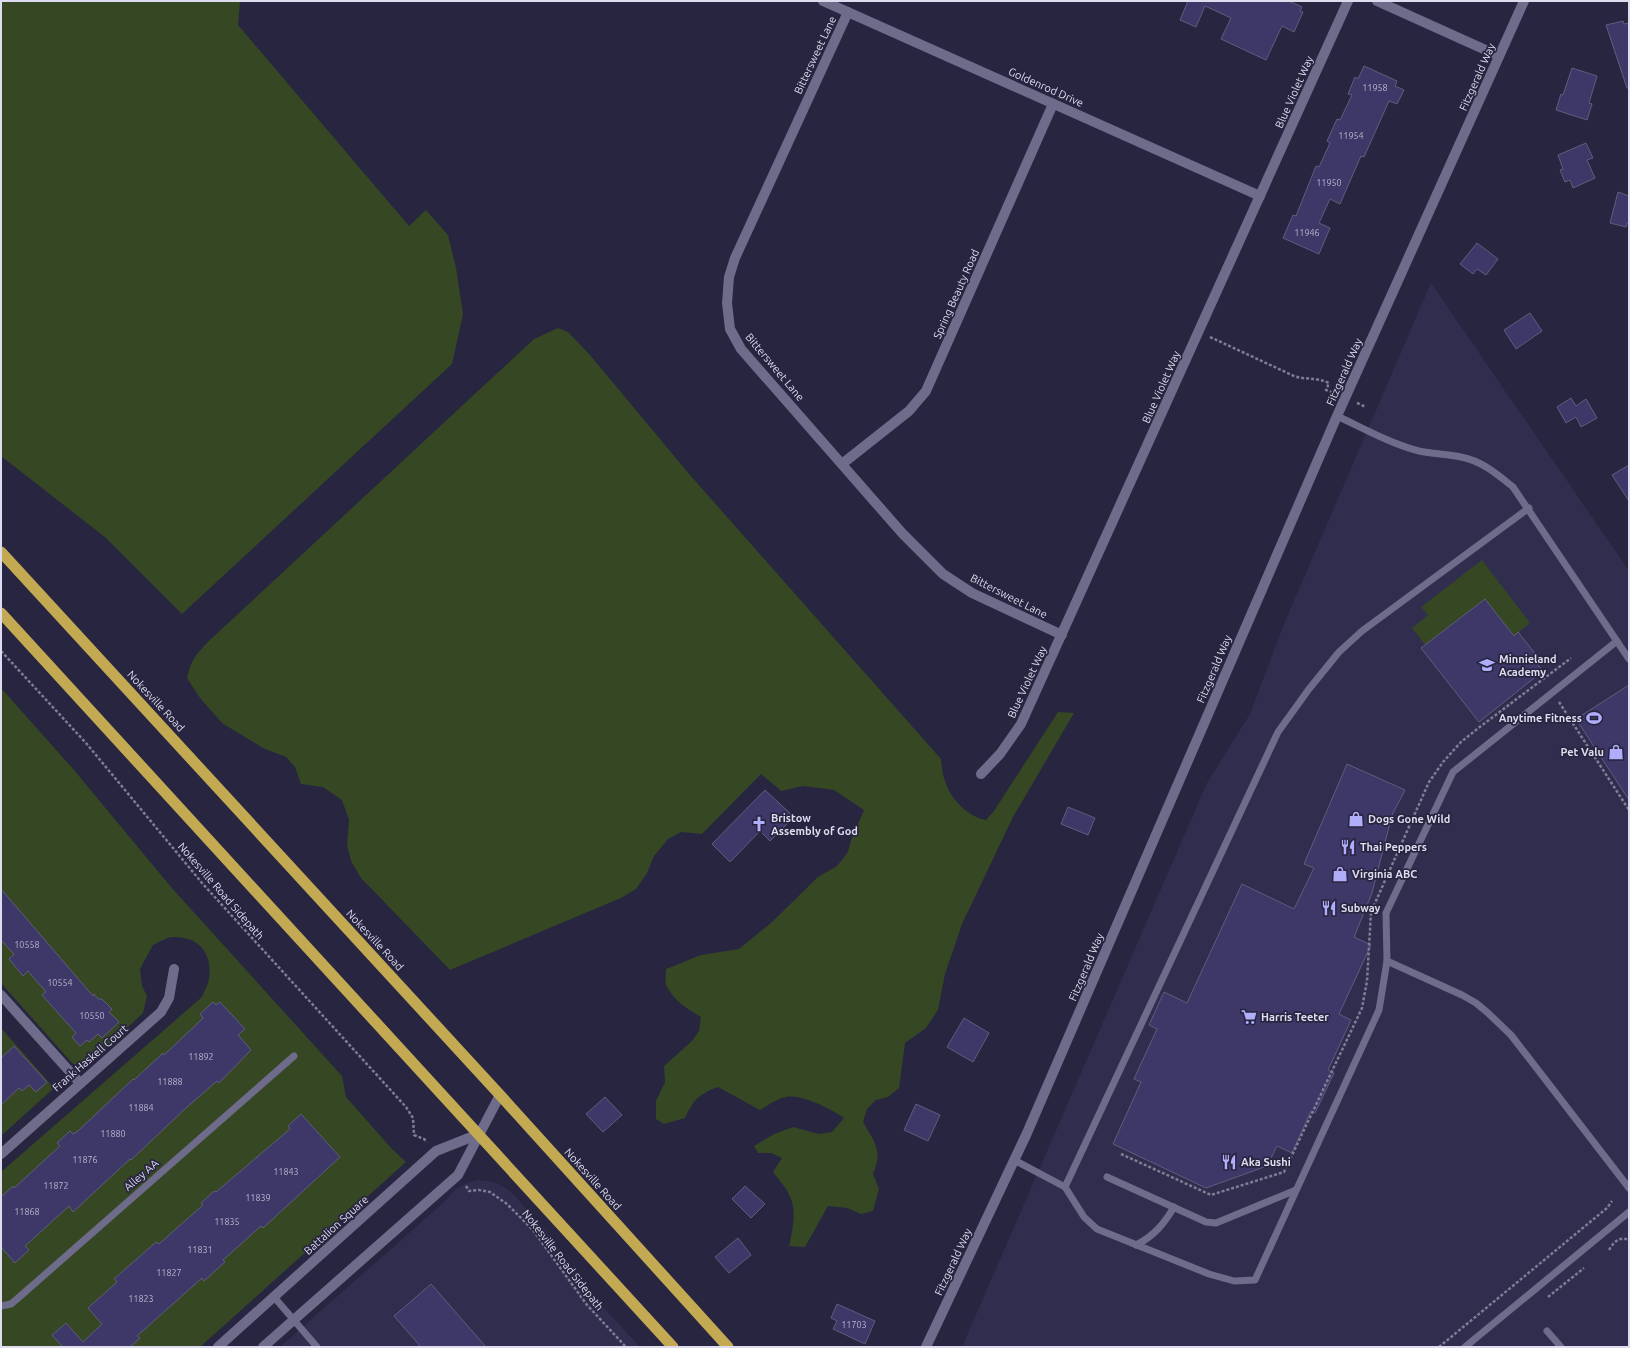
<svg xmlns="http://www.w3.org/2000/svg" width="1630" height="1348" font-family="Ubuntu,sans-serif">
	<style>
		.built { fill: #312d4f }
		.green { fill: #354723 }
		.building { fill: #3e3868; stroke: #5f5d7b }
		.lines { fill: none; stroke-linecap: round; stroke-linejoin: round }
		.path { stroke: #7f7d94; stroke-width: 2.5; stroke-dasharray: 3 2; stroke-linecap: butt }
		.service { stroke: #6e6b8b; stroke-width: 7 }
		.minor { stroke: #6e6b8b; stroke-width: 10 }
		.tertiary { stroke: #6e6b8b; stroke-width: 10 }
		.trunk { stroke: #c3aa52; stroke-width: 11 }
		.labels { text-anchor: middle; stroke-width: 3.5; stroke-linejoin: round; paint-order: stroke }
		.number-label { font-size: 9px; fill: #b6b4cd }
		.street-label { font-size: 11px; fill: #deddef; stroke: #282540 }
		.poi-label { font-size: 11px; font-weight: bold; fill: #deddef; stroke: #282540; text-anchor: start }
	</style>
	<rect width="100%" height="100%" fill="#282540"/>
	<!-- built -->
	<g class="built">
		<polygon points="1431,283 1629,571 1629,1347 962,1347 1207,783 1250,714 1284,624"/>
		<polygon points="479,1180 497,1183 510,1191 548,1233 591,1294 640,1347 280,1347 443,1203 456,1189 469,1182"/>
	</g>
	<!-- green -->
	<g class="green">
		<polygon points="1,1 240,1 238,25 409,226 426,210 448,235 456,268 463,314 452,364 182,614 106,538 1,456"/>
		<path d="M558,328L568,332L590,355L690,475L941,759C942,766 942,774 945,781C950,798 968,817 986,820L994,811L1058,712L1074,713L1013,817L962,924L945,974L938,1010L926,1028L905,1043L899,1088L888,1097L876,1100L867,1109L863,1122C875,1143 883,1150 873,1174L879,1189L873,1211L861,1214L847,1208L828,1206L805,1247L789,1246C792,1233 796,1215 792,1202C789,1191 780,1181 773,1172L782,1158L771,1153H758L754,1146L774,1134L793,1127L819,1134L832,1132L844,1118C830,1109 802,1094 786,1097C777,1099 768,1105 760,1110L718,1087C699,1094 694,1099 685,1118L664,1124L656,1119V1101L665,1082L664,1066L692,1041L699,1031L701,1017C687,1009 673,1000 666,985C665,981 666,973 666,969L701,955L739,949L772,922L818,877L837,866L848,852L851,840L864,810L834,790L803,786L781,791L761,774L702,834L681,832L668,839L654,856L647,873L636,889L621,898L450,970L361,878L351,861L347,845L349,820L342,800L323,787L301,784L295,767L286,757L263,748L222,723L200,698L187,678C191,659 198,652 211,639L534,339Z"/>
		<polygon points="1482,560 1530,623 1514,636 1485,599 1425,645 1412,628 1428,615 1421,607"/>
		<path d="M1,688L74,770L171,887L342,1076L346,1097L392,1149L406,1162L200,1347H1V1172L202,997C204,991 208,985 209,979C213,954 199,936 173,937C167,937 159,942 153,945L140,969L142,986L147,996L143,1013L88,1065L73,1064L1,983Z"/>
		<polygon points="1,1028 54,1088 1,1136"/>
	</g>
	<!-- building -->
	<g class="building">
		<polygon points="1188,1 1289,1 1302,7 1300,11 1303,12 1294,32 1282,26 1266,60 1221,39 1231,18 1205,6 1196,27 1180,20"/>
		<polygon points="1623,21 1624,24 1629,23 1629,88 1627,88 1606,25"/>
		<polygon points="1364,66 1397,81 1395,86 1404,90 1397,104 1389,101 1364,157 1361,156 1340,204 1330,199 1319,223 1330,228 1319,254 1283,238 1293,215 1296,216 1316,166 1319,167 1330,143 1327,141 1337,119 1340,120 1352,95 1348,94 1355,77 1358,79"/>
		<polygon points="1572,68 1597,76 1589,103 1592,104 1587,120 1556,110 1561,94 1563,95"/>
		<polygon points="1586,143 1593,158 1587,160 1595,178 1573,188 1570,180 1565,182 1560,170 1563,169 1558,155"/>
		<polygon points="1618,192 1629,196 1629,224 1627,223 1626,227 1610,223"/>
		<polygon points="1477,243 1498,259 1486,275 1477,269 1473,274 1460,264"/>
		<polygon points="1530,313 1542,331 1516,349 1504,330"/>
		<polygon points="1571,398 1576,406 1586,399 1597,418 1581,427 1576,417 1566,423 1557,407"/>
		<polygon points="1629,465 1629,501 1612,475"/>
		<polygon points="1485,599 1514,636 1518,632 1537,656 1533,659 1543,671 1479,722 1421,648"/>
		<polygon points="1629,685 1629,800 1576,719"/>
		<polygon points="1347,764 1405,790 1392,815 1372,893 1354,937 1371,945 1339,1014 1351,1020 1328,1070 1334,1073 1315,1113 1311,1111 1292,1153 1277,1146 1267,1166 1206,1188 1113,1144 1141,1082 1134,1079 1157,1029 1149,1025 1164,992 1187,1003 1242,884 1294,909 1314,868 1304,864"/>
		<polygon points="765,790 794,817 770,841 760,831 730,862 712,844"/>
		<polygon points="1068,807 1095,818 1088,835 1061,824"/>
		<polygon points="1,889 93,996 94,994 98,999 102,999 112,1009 109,1012 119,1022 102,1038 98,1034 89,1042 87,1040 80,1046 72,1037 76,1033 42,995 46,992 28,971 23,976 9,959 14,954 1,940"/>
		<polygon points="213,1002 216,1005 220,1002 245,1029 238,1035 251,1050 219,1083 217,1081 187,1107 131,1160 130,1159 73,1212 69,1206 25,1246 29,1250 15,1263 1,1247 1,1197 13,1186 14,1188 60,1146 57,1143 70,1131 73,1134 78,1131 133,1079 134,1080 163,1053 164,1055 199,1022 203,1018 200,1014"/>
		<polygon points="964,1018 989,1033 973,1062 947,1047"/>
		<polygon points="14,1046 47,1082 36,1092 29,1085 22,1091 19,1088 1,1105 1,1058"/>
		<polygon points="605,1097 622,1115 603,1132 586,1114"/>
		<polygon points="916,1104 940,1115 928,1141 904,1130"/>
		<polygon points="301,1114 340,1157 263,1228 261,1226 223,1260 225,1262 204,1281 202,1278 137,1336 140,1338 130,1347 63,1347 52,1335 66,1323 83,1342 102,1324 88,1308 117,1282 114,1279 156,1242 159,1244 203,1205 201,1203 214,1191 216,1192 290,1129 288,1126"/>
		<polygon points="745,1186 765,1204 751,1218 732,1199"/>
		<polygon points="738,1238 751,1255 729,1273 715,1257"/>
		<polygon points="431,1284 486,1347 421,1347 394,1316"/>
		<polygon points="837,1304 875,1321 865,1344 833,1329 837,1321 831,1318"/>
	</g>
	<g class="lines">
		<!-- path -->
		<g class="path">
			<path d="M1210,337L1294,376C1305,380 1316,377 1329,383L1326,390L1334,393"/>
			<polyline points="1357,403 1366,407"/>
			<polyline points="1,651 86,743 202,883 406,1107 413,1118 414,1135 424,1139 427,1142"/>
			<polyline points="1559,702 1629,810"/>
			<polyline points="1121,1154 1211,1195 1284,1172 1362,1008 1367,981 1371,912 1429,782 1443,762 1461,742 1481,726 1571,658"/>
			<polyline points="466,1186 469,1191 479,1190 490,1192 507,1204 533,1230 587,1305 626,1347"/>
			<path d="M1609,1250C1614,1242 1619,1236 1629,1240"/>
			<polyline points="1548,1297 1584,1268"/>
			<polyline points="1439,1347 1607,1208 1612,1201"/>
		</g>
		<!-- service -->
		<g class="service">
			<path d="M1337,416C1363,428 1391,444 1419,451C1433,454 1447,454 1461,457C1482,461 1497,474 1513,487L1629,659"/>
			<polyline points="1617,641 1453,772 1386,913 1387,961 1462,995 1476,1003 1488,1013 1511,1035 1629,1188"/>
			<polyline points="1014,1160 1065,1187 1084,1217 1097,1229 1209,1274 1234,1281 1255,1280 1379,1010 1387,961"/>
			<polyline points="1107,1177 1206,1222 1216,1223 1296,1190"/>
			<polyline points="1065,1187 1278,732 1309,689 1339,652 1362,631 1529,508"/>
			<path d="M1136,1245C1154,1236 1164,1224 1174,1207"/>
			<polyline points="274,1297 317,1347"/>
			<polyline points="1,1306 11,1304 17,1299 294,1056"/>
			<polyline points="1547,1331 1561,1347"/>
			<polyline points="1465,1347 1629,1212"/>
		</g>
		<!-- minor -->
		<g class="minor">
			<polyline points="823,1 1260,196"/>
			<polyline points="1377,1 1499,56"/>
			<polyline points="848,12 735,258 729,277 727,303 730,329 741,349 902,533 943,574 972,593 1062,635"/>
			<polyline points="842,464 909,411 926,391 1053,104"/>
			<polyline points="981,774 1000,754 1021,724 1348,1"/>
			<polyline points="1,995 80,1083"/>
			<polyline points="1,1154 161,1012 169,998 174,969"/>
			<polyline points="218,1347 436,1151 479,1134"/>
			<polyline points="263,1347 458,1175 500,1095"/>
		</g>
		<!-- tertiary -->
		<polyline class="tertiary" points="926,1347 1027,1133 1337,416 1524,1"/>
		<!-- trunk -->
		<g class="trunk">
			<polyline points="1,552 500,1095 728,1347"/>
			<polyline points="1,613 673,1347"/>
		</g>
	</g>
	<!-- icons -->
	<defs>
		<symbol id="school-bare" viewBox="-9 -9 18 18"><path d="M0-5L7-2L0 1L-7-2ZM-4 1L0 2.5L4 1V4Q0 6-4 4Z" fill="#b0aefa" stroke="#282540" stroke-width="2.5" paint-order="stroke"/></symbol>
		<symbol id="stadium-bare" viewBox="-9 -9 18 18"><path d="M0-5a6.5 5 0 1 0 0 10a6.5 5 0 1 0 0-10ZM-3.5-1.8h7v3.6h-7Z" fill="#b0aefa" stroke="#282540" stroke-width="2.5" paint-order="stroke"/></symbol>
		<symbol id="shop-bare" viewBox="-9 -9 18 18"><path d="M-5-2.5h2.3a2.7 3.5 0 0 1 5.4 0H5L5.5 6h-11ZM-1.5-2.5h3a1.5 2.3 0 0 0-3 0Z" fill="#b0aefa" stroke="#282540" stroke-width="2.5" paint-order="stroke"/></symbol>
		<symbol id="church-bare" viewBox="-9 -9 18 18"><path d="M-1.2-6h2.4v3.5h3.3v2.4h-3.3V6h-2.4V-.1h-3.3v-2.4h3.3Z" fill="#b0aefa" stroke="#282540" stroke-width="2.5" paint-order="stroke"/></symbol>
		<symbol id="restaurant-bare" viewBox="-9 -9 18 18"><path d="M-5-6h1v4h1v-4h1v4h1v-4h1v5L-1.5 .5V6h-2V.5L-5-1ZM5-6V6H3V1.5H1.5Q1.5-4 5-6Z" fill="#b0aefa" stroke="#282540" stroke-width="2.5" paint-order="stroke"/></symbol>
		<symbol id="supermarket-bare" viewBox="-9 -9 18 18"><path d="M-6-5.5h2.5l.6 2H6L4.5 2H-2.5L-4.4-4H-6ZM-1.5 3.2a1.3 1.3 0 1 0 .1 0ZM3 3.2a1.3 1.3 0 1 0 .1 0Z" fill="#b0aefa" stroke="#282540" stroke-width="2.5" paint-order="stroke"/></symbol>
	</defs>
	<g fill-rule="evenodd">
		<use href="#school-bare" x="1476" y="654" width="22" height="22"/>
		<use href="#stadium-bare" x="1583" y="707" width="22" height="22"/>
		<use href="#shop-bare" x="1605" y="741" width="22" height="22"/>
		<use href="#shop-bare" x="1345" y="808" width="22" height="22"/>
		<use href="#church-bare" x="748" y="813" width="22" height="22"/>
		<use href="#restaurant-bare" x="1337" y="836" width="22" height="22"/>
		<use href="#shop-bare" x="1329" y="863" width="22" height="22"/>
		<use href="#restaurant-bare" x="1318" y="897" width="22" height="22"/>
		<use href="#supermarket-bare" x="1238" y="1006" width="22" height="22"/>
		<use href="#restaurant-bare" x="1218" y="1151" width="22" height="22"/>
	</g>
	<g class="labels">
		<!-- number labels -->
		<g class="number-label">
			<text x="1375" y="91">11958</text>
			<text x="1351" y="139">11954</text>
			<text x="1329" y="186">11950</text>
			<text x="1307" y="236">11946</text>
			<text x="27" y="948">10558</text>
			<text x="60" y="986">10554</text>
			<text x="92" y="1019">10550</text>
			<text x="201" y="1060">11892</text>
			<text x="170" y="1085">11888</text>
			<text x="141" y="1111">11884</text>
			<text x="113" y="1137">11880</text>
			<text x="85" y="1163">11876</text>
			<text x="286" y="1175">11843</text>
			<text x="56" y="1189">11872</text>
			<text x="258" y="1201">11839</text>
			<text x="27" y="1215">11868</text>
			<text x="227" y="1225">11835</text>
			<text x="200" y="1253">11831</text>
			<text x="169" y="1276">11827</text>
			<text x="141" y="1302">11823</text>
			<text x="854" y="1328">11703</text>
		</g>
		<!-- street labels -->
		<g class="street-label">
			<text transform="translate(815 55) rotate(-65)" y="4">Bittersweet Lane</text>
			<text transform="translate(1477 77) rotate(-66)" y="4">Fitzgerald Way</text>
			<text transform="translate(1046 87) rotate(24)" y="4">Goldenrod Drive</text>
			<text transform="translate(1294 92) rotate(-66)" y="4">Blue Violet Way</text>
			<text transform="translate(956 294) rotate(-66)" y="4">Spring Beauty Road</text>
			<text transform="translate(775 367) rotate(50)" y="4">Bittersweet Lane</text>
			<text transform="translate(1344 372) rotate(-66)" y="4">Fitzgerald Way</text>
			<text transform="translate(1161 387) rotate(-66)" y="4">Blue Violet Way</text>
			<text transform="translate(1009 596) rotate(27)" y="4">Bittersweet Lane</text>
			<text transform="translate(1214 669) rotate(-67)" y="4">Fitzgerald Way</text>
			<text transform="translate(1027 682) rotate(-65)" y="4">Blue Violet Way</text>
			<text transform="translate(156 701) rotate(47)" y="4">Nokesville Road</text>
			<text transform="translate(221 891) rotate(49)" y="4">Nokesville Road Sidepath</text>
			<text transform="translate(375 940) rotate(47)" y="4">Nokesville Road</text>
			<text transform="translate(1086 967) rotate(-67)" y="4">Fitzgerald Way</text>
			<text transform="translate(90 1058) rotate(-41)" y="4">Frank Haskell Court</text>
			<text transform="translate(141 1175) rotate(-41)" y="4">Alley AA</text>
			<text transform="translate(593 1179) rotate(48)" y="4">Nokesville Road</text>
			<text transform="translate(336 1225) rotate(-42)" y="4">Battalion Square</text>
			<text transform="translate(563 1260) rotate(52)" y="4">Nokesville Road Sidepath</text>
			<text transform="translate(953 1262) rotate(-65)" y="4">Fitzgerald Way</text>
		</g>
		<!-- poi labels -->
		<g class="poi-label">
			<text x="1499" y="663">Minnieland<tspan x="1499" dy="13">Academy</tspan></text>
			<text x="1582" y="722" text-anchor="end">Anytime Fitness</text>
			<text x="1604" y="756" text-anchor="end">Pet Valu</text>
			<text x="771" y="822">Bristow<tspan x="771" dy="13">Assembly of God</tspan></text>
			<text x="1368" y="823">Dogs Gone Wild</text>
			<text x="1360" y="851">Thai Peppers</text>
			<text x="1352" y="878">Virginia ABC</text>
			<text x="1341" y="912">Subway</text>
			<text x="1261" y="1021">Harris Teeter</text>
			<text x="1241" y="1166">Aka Sushi</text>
		</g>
	</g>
	<!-- border -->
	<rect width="1630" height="1348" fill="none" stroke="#deddef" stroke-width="4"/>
</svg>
